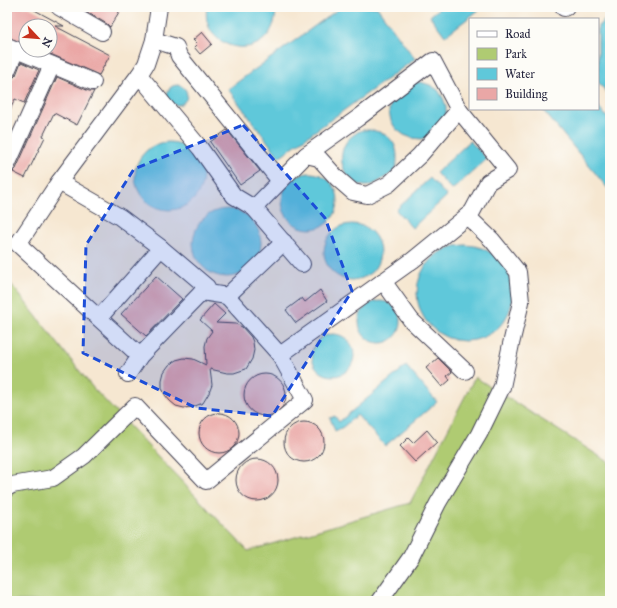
<svg xmlns="http://www.w3.org/2000/svg" width="617" height="608" font-family="'IM FELL Great Primer',serif">
	<style>
		.green { fill: #afcb72; stroke: #687656 }
		.water { fill: #5fc8da; stroke: #40758a }
		.building { fill: #eaa7a6 }
		.lines { fill: none; stroke-linecap: round; stroke-linejoin: round }
		.minor-casing { stroke: #424052; stroke-width: 18 }
		.minor { stroke: #fff; stroke-width: 16 }
		.marked { fill: #1d4ed8; fill-opacity: 0.2; stroke: #1d4ed8; stroke-width: 3; stroke-dasharray: 8 5; stroke-linejoin: round }
	</style>
	<rect width="100%" height="100%" fill="#fdfcf7"/>
	<filter id="ink" filterUnits="userSpaceOnUse"><feTurbulence type="fractalNoise" baseFrequency=".025" numOctaves="2"/><feDisplacementMap in="SourceGraphic" scale="8" xChannelSelector="R" yChannelSelector="G"/><feConvolveMatrix kernelMatrix="1 2 1 2 8 2 1 2 1" color-interpolation-filters="sRGB"/></filter>
	<filter id="wash" filterUnits="userSpaceOnUse"><feTurbulence type="fractalNoise" baseFrequency=".012" numOctaves="4" result="noise"/><feDisplacementMap in="SourceGraphic" scale="16" xChannelSelector="R" yChannelSelector="G"/><feGaussianBlur stdDeviation="0.9" result="paint"/><feColorMatrix in="noise" values="0 0 0 0 0 0 0 0 0 0 0 0 0 0 0 0 0 1.4 0 .05"/><feComposite in="paint" operator="in"/></filter>
	<g filter="url(#wash)">
		<rect width="100%" height="100%" fill="#f6e7d1"/>
		<!-- green -->
		<polygon class="green" points="7,279 93,388 248,551 410,503 475,377 610,463 610,601 7,601"/>
		<!-- water -->
		<g class="water">
			<path d="M207,7H276C276,68 198,53 207,7Z"/>
			<polygon points="341,7 377,7 415,59 279,157 228,89"/>
			<polygon points="441,7 479,7 480,9 445,36 430,16"/>
			<polygon points="605,20 610,26 610,96 598,82 598,26"/>
			<polygon points="421,82 430,85 438,90 443,98 446,106 446,115 430,136 421,139 412,138 404,135 396,129 391,121 389,111 391,102 411,83"/>
			<circle cx="177" cy="95" r="10"/>
			<polygon points="598,106 610,121 610,191 542,109 598,109"/>
			<path d="M363,130C380,129 397,137 397,157C397,161 397,168 394,171C392,174 387,176 384,178C371,187 364,190 351,179C337,167 339,143 355,134C357,132 360,131 363,130Z"/>
			<polygon points="470,141 487,159 452,190 436,173"/>
			<circle cx="169" cy="176" r="34"/>
			<circle cx="310" cy="201" r="28"/>
			<polygon points="430,178 447,196 412,228 396,210"/>
			<circle cx="227" cy="243" r="34"/>
			<circle cx="352" cy="252" r="28"/>
			<circle cx="465" cy="293" r="48"/>
			<circle cx="380" cy="322" r="21"/>
			<circle cx="333" cy="355" r="21"/>
			<polygon points="406,366 437,402 385,446 357,415 343,427 335,431 330,418 335,416 339,422"/>
		</g>
		<g id="blocks">
			<!-- building -->
			<g class="building">
				<polygon points="7,7 29,7 64,26 55,26 110,55 99,75 41,50 50,50 50,26 26,26 26,44 7,37"/>
				<polygon points="78,7 122,7 110,27 107,24"/>
				<polygon points="202,32 212,44 200,54 194,47 197,44 193,40"/>
				<polygon points="21,62 39,70 24,103 15,99 7,117 7,80 12,79 16,75"/>
				<polygon points="57,77 89,91 94,91 77,125 54,113 43,136 45,137 25,178 13,172 16,169"/>
				<polygon points="227,130 260,171 240,185 210,142"/>
				<polygon points="156,276 182,299 146,336 121,314"/>
				<polygon points="320,290 327,301 296,323 286,310 302,298 305,302"/>
				<polygon points="214,304 225,314 216,323 236,324 242,327 251,337 253,342 254,350 252,359 246,369 234,373 227,373 210,369 212,385 209,393 203,403 192,407 184,408 176,406 170,401 165,395 162,388 162,380 164,372 169,365 176,360 184,358 193,359 206,365 205,346 207,338 212,331 200,320"/>
				<polygon points="438,358 452,372 447,376 450,380 442,387 426,368"/>
				<circle cx="265" cy="395" r="21"/>
				<circle cx="219" cy="433" r="20"/>
				<circle cx="304" cy="442" r="20"/>
				<polygon points="427,430 437,442 415,462 400,446 408,438 413,443"/>
				<circle cx="257" cy="480" r="21"/>
			</g>
		</g>
	</g>
	<g filter="url(#ink)">
		<use href="#blocks" fill-opacity="0" stroke="#424052" stroke-width="1"/>
		<g class="lines">
			<defs>
				<g id="minor">
					<polyline points="59,7 102,32"/>
					<polyline points="564,8 566,7"/>
					<polyline points="154,40 159,7"/>
					<polyline points="7,46 93,82"/>
					<polyline points="7,71 16,50"/>
					<polyline points="139,75 146,64 154,40 176,47 179,56 280,181"/>
					<polyline points="306,155 358,118 433,61 459,110"/>
					<polyline points="7,165 52,65"/>
					<polyline points="59,182 139,75 200,148 234,196 254,208 302,264"/>
					<polyline points="254,208 306,155 319,158 337,178 353,192 367,195 389,184 420,155 459,110 508,170 488,182 472,212 413,260 280,355"/>
					<polyline points="383,281 411,320 465,371"/>
					<polyline points="202,292 227,296 284,242"/>
					<polyline points="99,318 161,248"/>
					<polyline points="128,374 140,356 207,287 161,248 120,217 59,182 18,244 140,356"/>
					<polyline points="7,488 12,485 53,478 84,456 135,406 206,481 305,400 280,355 227,296"/>
					<polyline points="380,601 411,557 438,503 479,434 502,387 511,344 521,302 518,272 492,240 467,216"/>
				</g>
			</defs>
			<!-- minor casing -->
			<use href="#minor" class="minor-casing"/>
			<!-- minor -->
			<use href="#minor" class="minor"/>
		</g>
	</g>
	<!-- marked area -->
	<path class="marked" d="M243,125L325,218L352,291L272,416L196,408L83,353L86,245L134,169Z"/>
	<!-- margin -->
	<rect width="617" height="608" fill="none" stroke="#fdfcf7" stroke-width="24"/>
	<!-- legend -->
	<rect x="469" y="18" width="130" height="92" fill="#fdfcf7" stroke="#a5a5ac"/>
	<rect x="477" y="31" width="20" height="6" fill="#ffffff" stroke="#a5a5ac"/>
	<text x="505" y="38" font-size="12" fill="#22223b">Road</text>
	<rect x="477" y="48" width="20" height="12" fill="#afcb72" stroke="#a5a5ac"/>
	<text x="505" y="58" font-size="12" fill="#22223b">Park</text>
	<rect x="477" y="68" width="20" height="12" fill="#5fc8da" stroke="#a5a5ac"/>
	<text x="505" y="78" font-size="12" fill="#22223b">Water</text>
	<rect x="477" y="88" width="20" height="12" fill="#eaa7a6" stroke="#a5a5ac"/>
	<text x="505" y="98" font-size="12" fill="#22223b">Building</text>
	<!-- north arrow -->
	<g transform="translate(38 38) rotate(116)"><circle r="19" fill="#fdfcf7" stroke="#a5a5ac"/>
	<path d="M0-3L7 15L0 10L-7 15Z" fill="#c8321e"/>
	<text y="-6" font-size="11" font-weight="bold" text-anchor="middle" fill="#22223b">N</text>
	</g>
</svg>
